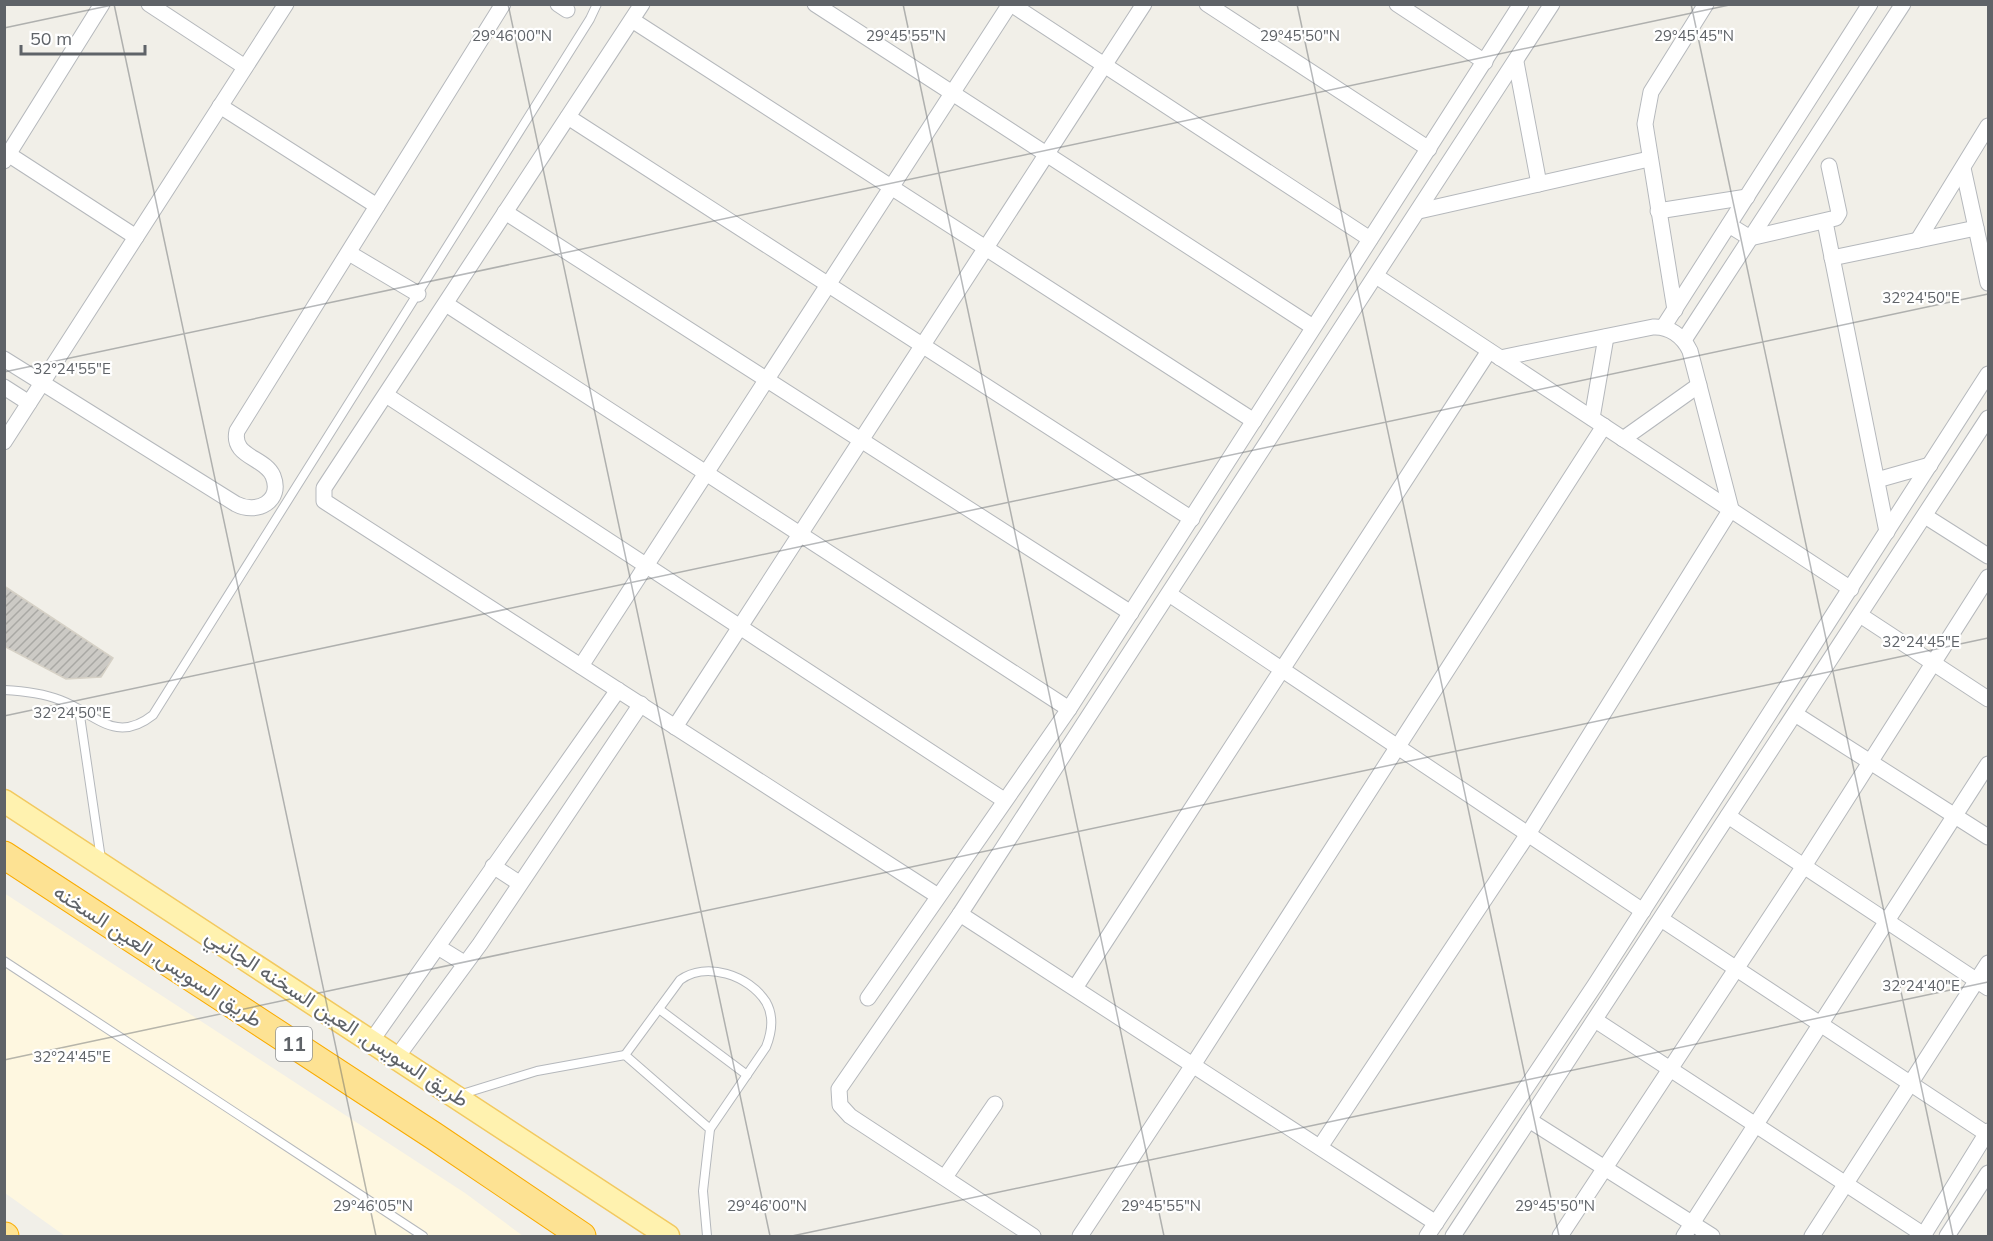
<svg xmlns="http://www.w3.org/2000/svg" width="1993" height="1241" font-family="Mulish,Vazirmatn,sans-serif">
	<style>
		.commercial { fill: #fef7e0 }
		.building { fill: url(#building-hatch); stroke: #d6d1c6; stroke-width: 1.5 }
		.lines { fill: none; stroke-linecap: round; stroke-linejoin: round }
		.lane-casing { stroke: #b5b8bc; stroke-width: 10 }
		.street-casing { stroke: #b5b8bc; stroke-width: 17 }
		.primary-casing { stroke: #f2c960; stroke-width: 25 }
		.highway-casing { stroke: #f9ab00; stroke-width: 29 }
		.lane { stroke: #fff; stroke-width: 8 }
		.street { stroke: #fff; stroke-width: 15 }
		.primary { stroke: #fff2af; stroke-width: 22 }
		.highway { stroke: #fde293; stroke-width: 27 }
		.ticks { fill: none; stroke: #5f6368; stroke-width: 1.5; stroke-opacity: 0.45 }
		.labels { text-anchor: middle; stroke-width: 4.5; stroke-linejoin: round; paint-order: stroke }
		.shield { fill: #fff; stroke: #8f9295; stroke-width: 1.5 }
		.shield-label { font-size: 20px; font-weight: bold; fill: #5f6368 }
		.street-label { font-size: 21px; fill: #5f6368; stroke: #fff }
		.ticks-label { font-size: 15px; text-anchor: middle; fill: #5f6368; stroke: #fff; stroke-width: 4.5; stroke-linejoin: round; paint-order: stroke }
	</style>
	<defs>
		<pattern id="building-hatch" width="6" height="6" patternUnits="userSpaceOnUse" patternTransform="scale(1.5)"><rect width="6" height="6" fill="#cccac5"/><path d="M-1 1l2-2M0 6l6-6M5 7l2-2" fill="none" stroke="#a9a8a4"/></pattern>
	</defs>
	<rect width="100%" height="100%" fill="#f1efe8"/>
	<!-- commercial -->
	<polygon class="commercial" points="4,893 465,1193 523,1236 65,1236 5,1193"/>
	<!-- building -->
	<polygon class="building" points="4,586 113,658 101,677 66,679 4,646"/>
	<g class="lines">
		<defs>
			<g id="lane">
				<path d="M4,690C24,691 42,693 60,700C95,713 115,745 153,715L590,19L597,4"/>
				<polyline points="79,709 101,859"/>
				<polyline points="4,961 423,1236"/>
				<polyline points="659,1009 747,1075"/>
				<path d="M625,1055L680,980C706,961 749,975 766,1002C774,1016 772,1032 766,1047L710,1129"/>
				<polyline points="459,1095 537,1071 625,1055 710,1129 703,1191 707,1236"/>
			</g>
			<g id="street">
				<polyline points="149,4 245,67"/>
				<polyline points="558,4 567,10"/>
				<polyline points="642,4 324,488 324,501 938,896"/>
				<polyline points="815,4 1313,327"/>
				<polyline points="1011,4 1370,239"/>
				<polyline points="1207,4 1429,149"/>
				<polyline points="1397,4 1485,62"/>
				<polyline points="632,20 1254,421"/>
				<polyline points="1516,62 1539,184"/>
				<polyline points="220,106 377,206"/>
				<polyline points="568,117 1192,519"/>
				<polyline points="8,154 136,237"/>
				<polyline points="4,161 102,4"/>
				<polyline points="1963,168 1988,283"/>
				<polyline points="1419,211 1649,159"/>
				<polyline points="1658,211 1747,197"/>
				<polyline points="505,212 1131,613"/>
				<polyline points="1825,222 1887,532"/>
				<polyline points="1729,225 1750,238 1836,218 1839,213 1829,166"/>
				<polyline points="1918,240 1988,126"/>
				<polyline points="349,253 418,294"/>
				<polyline points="1832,258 1976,228"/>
				<polyline points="1376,276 1851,589"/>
				<polyline points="446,304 1069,709"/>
				<polyline points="1675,310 1645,124 1651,92 1706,4"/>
				<polyline points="1664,326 1870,4"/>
				<polyline points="1684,340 1903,4"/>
				<path d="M4,359L236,504C257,515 283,501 273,476C265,457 231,457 237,431L503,4"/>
				<polyline points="4,387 29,403"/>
				<polyline points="386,395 1004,800"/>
				<polyline points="1592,418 1606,337"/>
				<polyline points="1623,439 1699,385"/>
				<polyline points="4,442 286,4"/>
				<polyline points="1877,480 1930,465"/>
				<polyline points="1925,516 1988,556"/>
				<polyline points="1169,594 1643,911"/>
				<polyline points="1860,615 1988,699"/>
				<polyline points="581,666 1010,4"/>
				<polyline points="1795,714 1988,837"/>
				<polyline points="675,727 1144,4"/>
				<polyline points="1728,816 1988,988"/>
				<polyline points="493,866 519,883"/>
				<polyline points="960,914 1436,1223"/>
				<polyline points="1661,919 1987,1134"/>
				<polyline points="438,947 464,963"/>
				<polyline points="1075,988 1489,351"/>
				<polyline points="868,998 1069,709 1521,4"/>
				<polyline points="1595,1020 1924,1235"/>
				<polyline points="372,1040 618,690"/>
				<polyline points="397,1057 480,944 641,704"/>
				<polyline points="1529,1120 1712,1236"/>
				<path d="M1320,1147L1528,834L1731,509L1690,351C1683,336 1669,326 1653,327L1500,358"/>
				<polyline points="945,1177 995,1104"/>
				<polyline points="1033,1236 850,1116 840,1105 839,1089 960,914 1552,4"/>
				<polyline points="1080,1236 1193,1065 1604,426"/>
				<polyline points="1427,1236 1595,985 1988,374"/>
				<polyline points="1453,1236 1988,418"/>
				<polyline points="1560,1236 1804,866 1988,577"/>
				<polyline points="1684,1236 1988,764"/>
				<polyline points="1812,1236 1988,963"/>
				<polyline points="1923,1236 1988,1131"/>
				<polyline points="1947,1236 1988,1173"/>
			</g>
			<polyline id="primary" points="4,801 668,1236"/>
			<g id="highway">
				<polyline points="4,855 434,1136 582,1236"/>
				<polyline points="4,1236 5,1236"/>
			</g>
		</defs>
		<!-- lane casing -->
		<use href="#lane" class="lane-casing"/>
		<!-- street casing -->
		<use href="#street" class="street-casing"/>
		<!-- primary casing -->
		<use href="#primary" class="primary-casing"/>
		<!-- highway casing -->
		<use href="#highway" class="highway-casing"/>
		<!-- lane -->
		<use href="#lane" class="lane"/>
		<!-- street -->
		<use href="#street" class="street"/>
		<!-- primary -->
		<use href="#primary" class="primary"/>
		<!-- highway -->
		<use href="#highway" class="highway"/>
	</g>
	<!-- ticks -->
	<path class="ticks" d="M114,4L376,1236M508,4L770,1236M903,4L1164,1236M1297,4L1559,1236M1691,4L1953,1236M4,28L117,4M4,372L1734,4M4,716L1988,294M4,1060L1988,638M792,1236L1988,982"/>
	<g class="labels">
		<!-- shield labels -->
		<rect class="shield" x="276" y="1027" width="36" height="34" rx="4.5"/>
		<g class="shield-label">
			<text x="294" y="1051">11</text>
		</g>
		<!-- street labels -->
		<g class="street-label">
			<text transform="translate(158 956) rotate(33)" y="7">طريق السويس, العين السخنه</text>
			<text transform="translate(337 1018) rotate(33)" y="7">طريق السويس, العين السخنه الجانبي</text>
		</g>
	</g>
	<g class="ticks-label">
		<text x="512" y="41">29°46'00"N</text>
		<text x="906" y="41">29°45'55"N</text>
		<text x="1300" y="41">29°45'50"N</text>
		<text x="1694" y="41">29°45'45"N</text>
		<text x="1921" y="303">32°24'50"E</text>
		<text x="72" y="374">32°24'55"E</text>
		<text x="1921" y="647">32°24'45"E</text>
		<text x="72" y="718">32°24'50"E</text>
		<text x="1921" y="991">32°24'40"E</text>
		<text x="72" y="1062">32°24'45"E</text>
		<text x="373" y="1211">29°46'05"N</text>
		<text x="767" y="1211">29°46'00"N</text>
		<text x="1161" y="1211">29°45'55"N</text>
		<text x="1555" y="1211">29°45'50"N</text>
	</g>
	<!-- border -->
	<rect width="1993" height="1241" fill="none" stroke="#5f6368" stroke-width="12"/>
	<!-- scale -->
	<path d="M21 45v9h124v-9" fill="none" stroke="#5f6368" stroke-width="3"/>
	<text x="30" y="45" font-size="18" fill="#5f6368" stroke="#ffffff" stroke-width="4.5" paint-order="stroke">50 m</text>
</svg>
